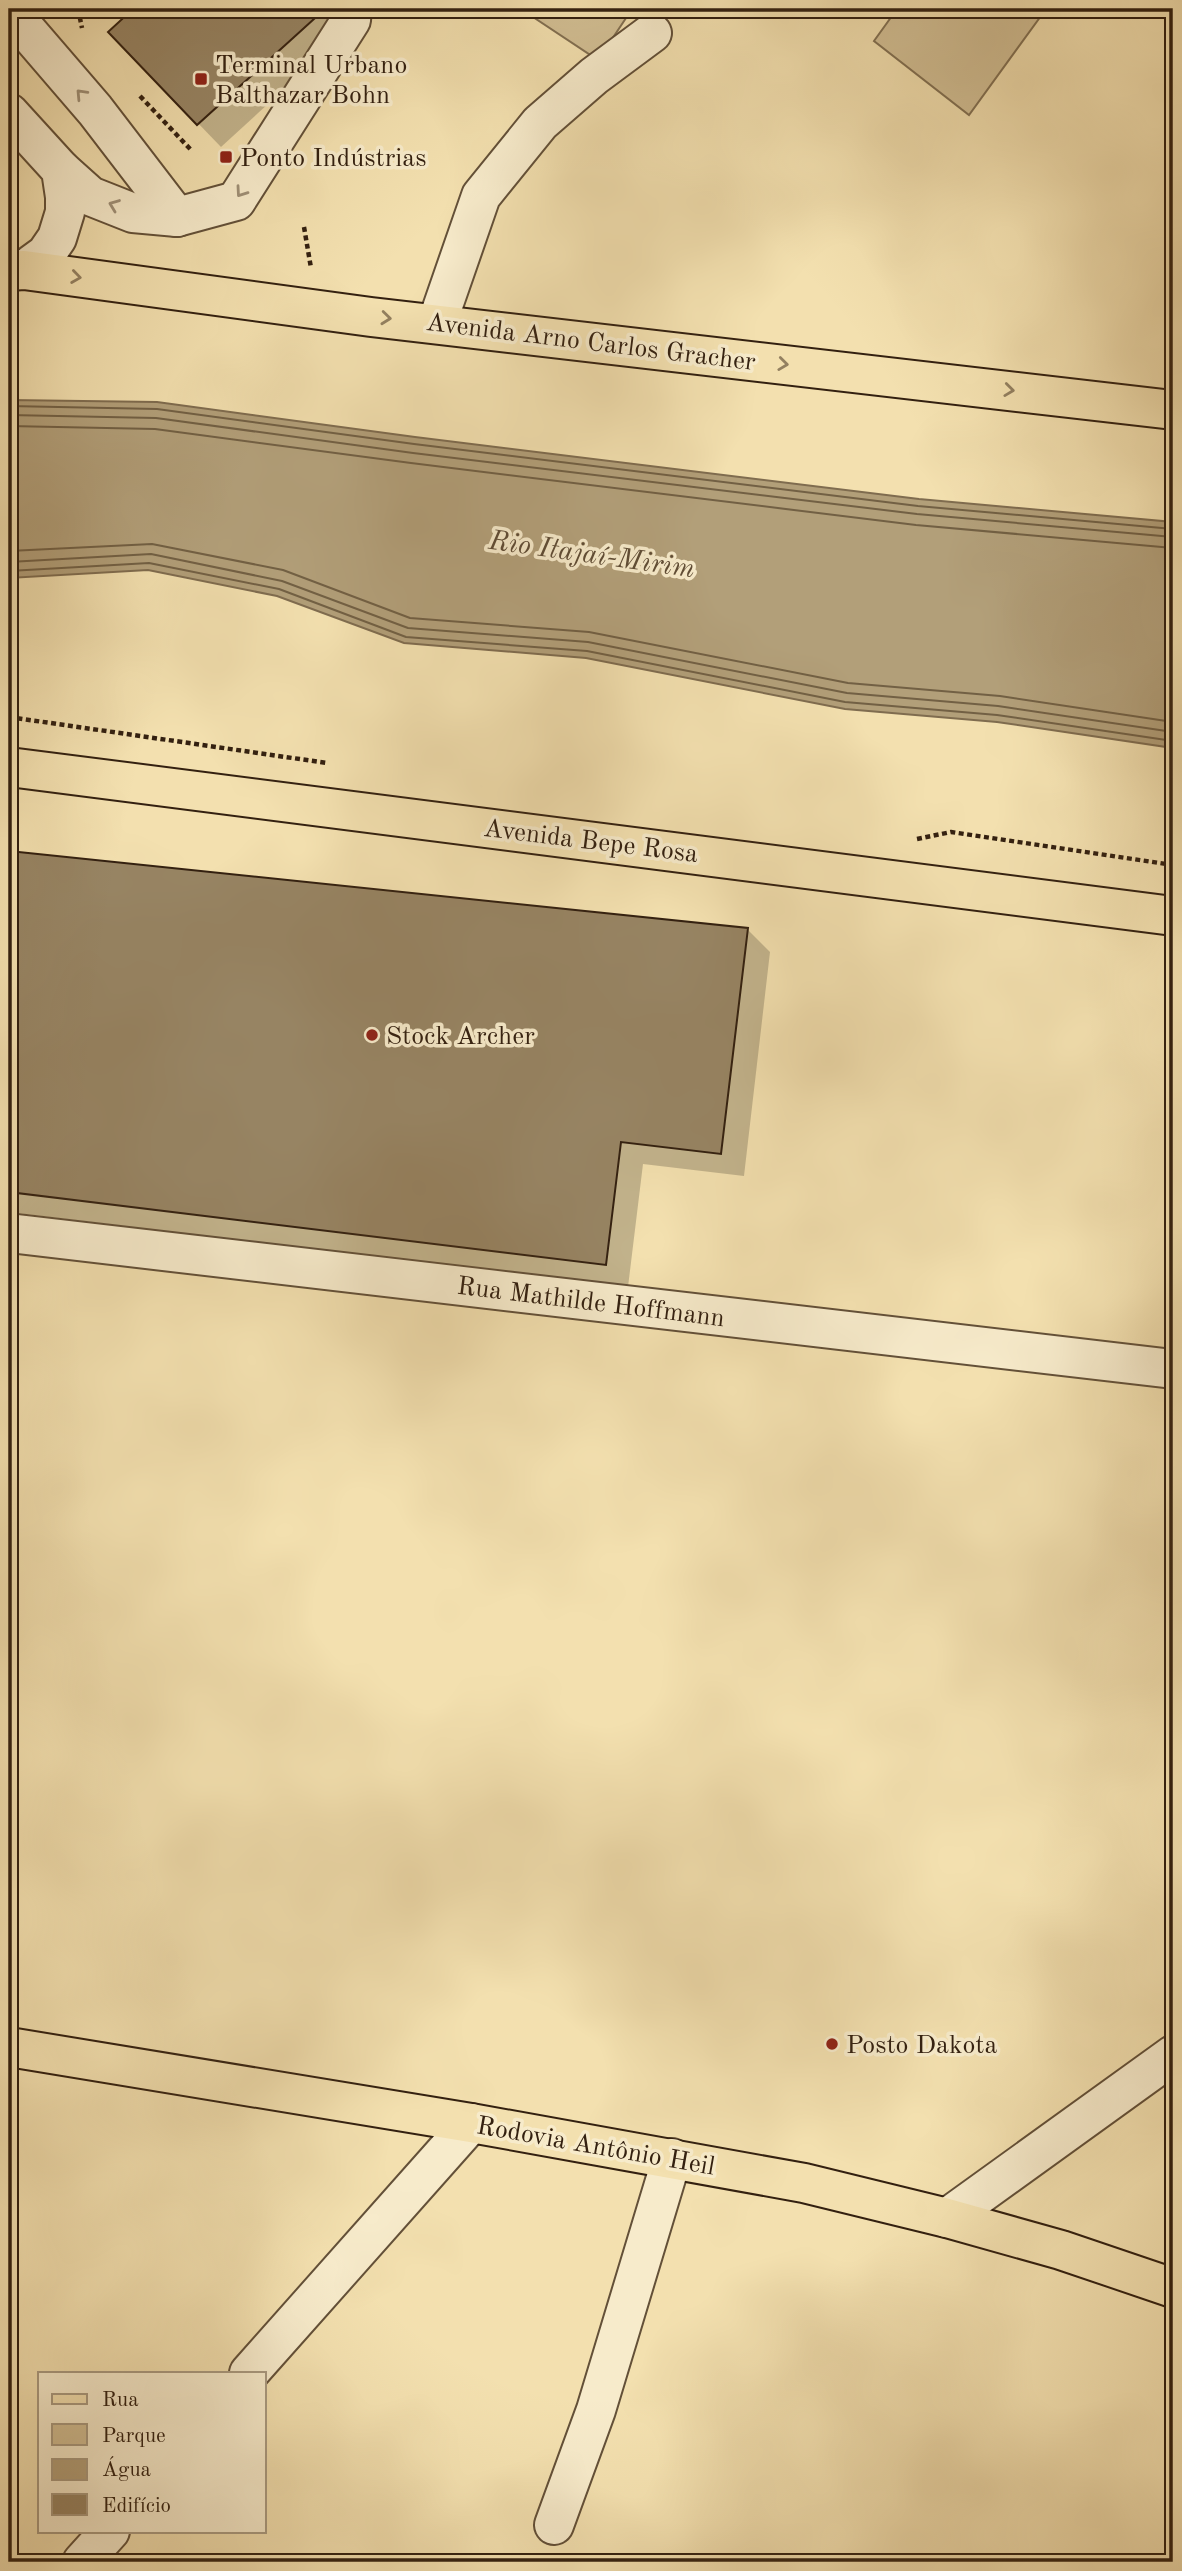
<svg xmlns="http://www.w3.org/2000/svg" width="1182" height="2571" font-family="'Old Standard TT',serif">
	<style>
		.green { fill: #d2bf94; stroke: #827052; stroke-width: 2 }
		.water { fill: #b29f79; stroke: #7f6c4f; stroke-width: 2 }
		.shadow { fill: #0003 }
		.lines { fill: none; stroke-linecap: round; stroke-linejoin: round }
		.shore { stroke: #726044; stroke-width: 2 }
		.building { fill: #978463; stroke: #332010; stroke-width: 2 }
		.minor-casing { stroke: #635038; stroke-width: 42 }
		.major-casing { stroke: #332010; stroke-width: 42 }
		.path { stroke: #332010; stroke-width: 4.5; stroke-dasharray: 5 3.5; stroke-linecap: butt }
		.minor { stroke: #f7ebcb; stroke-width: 38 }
		.major { stroke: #f3e0af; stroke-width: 38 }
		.oneway { stroke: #9f9077 }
		.oneway2 { stroke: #938060 }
		.poi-dot { fill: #8f2418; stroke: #f7ebcb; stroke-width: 2.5 }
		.labels { text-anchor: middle; stroke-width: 7; stroke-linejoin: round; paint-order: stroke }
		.poi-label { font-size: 26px; fill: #332010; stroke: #f7ebcb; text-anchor: start }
		.street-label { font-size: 26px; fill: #332010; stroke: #f7ebcb }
		.water-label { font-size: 28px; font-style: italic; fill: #5f4c35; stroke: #f7ebcb }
	</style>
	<rect width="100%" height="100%" fill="#f3e0af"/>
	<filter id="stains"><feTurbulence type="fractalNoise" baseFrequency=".00286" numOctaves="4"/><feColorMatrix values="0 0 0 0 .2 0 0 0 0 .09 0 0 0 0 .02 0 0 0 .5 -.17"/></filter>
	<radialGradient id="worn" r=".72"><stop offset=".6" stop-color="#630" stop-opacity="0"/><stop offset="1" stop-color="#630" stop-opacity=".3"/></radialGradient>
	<!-- green -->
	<g class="green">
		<polygon points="521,9 632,9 598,60"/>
		<polygon points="897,9 1046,9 969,115 874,41"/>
	</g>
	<!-- water -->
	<polygon class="water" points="9,400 157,402 415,437 919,499 1173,522 1173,748 997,722 845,709 586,658 404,643 277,596 148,570 9,578"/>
	<!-- shadow -->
	<g class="shadow">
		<polygon points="136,9 366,9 366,14 221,147 110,32"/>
		<polygon points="9,852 747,929 770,952 744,1176 643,1164 628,1287 9,1212"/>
	</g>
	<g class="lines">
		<!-- shore -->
		<g class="shore">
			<polyline points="9,406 157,409 414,444 918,506 1173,529"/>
			<polyline points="9,415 156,418 413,453 917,514 1173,537"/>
			<polyline points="9,426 155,429 411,463 916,525 1173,548"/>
			<polyline points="9,551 152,544 283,570 410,618 589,632 848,683 1000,696 1173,722"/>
			<polyline points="9,562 151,554 282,581 408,628 588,642 847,693 998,706 1173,732"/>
			<polyline points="9,571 149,563 279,589 406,637 587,651 845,702 997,715 1173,741"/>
		</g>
	</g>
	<!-- building -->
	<g class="building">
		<polygon points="133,9 325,9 197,125 108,32"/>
		<polygon points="9,851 748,928 721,1154 621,1142 606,1265 9,1192"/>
	</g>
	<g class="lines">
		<defs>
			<g id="minor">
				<polyline points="9,10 95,110 177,217 236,201 351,20 352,9"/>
				<polyline points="9,113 61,170 65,197 65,212 57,238 46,254 24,270"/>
				<polyline points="61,170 90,196 133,213 177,217"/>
				<polyline points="437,323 481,196 540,123 594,76 652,33"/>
				<polyline points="9,1233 1173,1369"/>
				<polyline points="947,2218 1173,2055"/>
				<polyline points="249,2373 471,2123"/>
				<polyline points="554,2525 596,2410 672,2158"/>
				<polyline points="82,2562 110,2531"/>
			</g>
			<g id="major">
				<polyline points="9,271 24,270 371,317 1173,410"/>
				<polyline points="9,767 1173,916"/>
				<polyline points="9,2047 471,2123 804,2183 947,2218 1061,2250 1173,2288"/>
			</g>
		</defs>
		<!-- minor casing -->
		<use href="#minor" class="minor-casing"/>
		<!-- major casing -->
		<use href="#major" class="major-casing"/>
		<!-- path -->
		<g class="path">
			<polyline points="78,9 82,28"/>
			<polyline points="140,96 192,151"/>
			<polyline points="304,227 311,268"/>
			<polyline points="9,717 327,763"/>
			<polyline points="917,839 951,832 1173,865"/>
		</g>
		<!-- minor -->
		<use href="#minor" class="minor"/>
		<!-- major -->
		<use href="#major" class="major"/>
	</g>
	<!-- one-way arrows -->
	<defs><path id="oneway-chevron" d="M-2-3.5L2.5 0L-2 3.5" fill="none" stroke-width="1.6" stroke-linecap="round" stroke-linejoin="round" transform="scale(1.75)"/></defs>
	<g class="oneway">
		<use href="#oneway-chevron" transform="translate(81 94) rotate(-133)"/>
		<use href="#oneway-chevron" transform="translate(241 192) rotate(125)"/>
		<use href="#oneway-chevron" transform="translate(114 205) rotate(-159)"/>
	</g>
	<g class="oneway2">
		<use href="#oneway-chevron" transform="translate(76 277) rotate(8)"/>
		<use href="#oneway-chevron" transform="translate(386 318) rotate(6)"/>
		<use href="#oneway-chevron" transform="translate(783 364) rotate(7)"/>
		<use href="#oneway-chevron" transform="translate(1009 390) rotate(7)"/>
	</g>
	<!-- markers -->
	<g class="poi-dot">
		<rect x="194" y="72" width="14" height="14" rx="3.5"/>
		<rect x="219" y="150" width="14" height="14" rx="3.5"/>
		<circle cx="372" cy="1035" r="7"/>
		<circle cx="832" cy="2044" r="7"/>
	</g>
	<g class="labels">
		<!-- poi labels -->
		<g class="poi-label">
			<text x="215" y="73">Terminal Urbano<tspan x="215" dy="30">Balthazar Bohn</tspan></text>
			<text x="240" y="166">Ponto Indústrias</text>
			<text x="386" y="1044">Stock Archer</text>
			<text x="846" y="2053">Posto Dakota</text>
		</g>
		<!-- street labels -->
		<g class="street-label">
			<text transform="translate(591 341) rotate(7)" y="9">Avenida Arno Carlos Gracher</text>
			<text transform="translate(591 840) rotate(7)" y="9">Avenida Bepe Rosa</text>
			<text transform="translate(591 1301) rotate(7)" y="9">Rua Mathilde Hoffmann</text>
			<text transform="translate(596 2145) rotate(10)" y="9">Rodovia Antônio Heil</text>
		</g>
		<!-- water labels -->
		<g class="water-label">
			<text transform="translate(592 553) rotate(8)" y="10">Rio Itajaí-Mirim</text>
		</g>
	</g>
	<!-- margin -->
	<rect width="1182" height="2571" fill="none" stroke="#f3e0af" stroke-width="35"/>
	<rect x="10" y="10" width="1161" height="2550" fill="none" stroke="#332010" stroke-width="3.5"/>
	<rect x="18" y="18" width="1147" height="2536" fill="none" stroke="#332010" stroke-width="2"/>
	<!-- legend -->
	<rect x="38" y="2372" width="228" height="161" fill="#f7ebcb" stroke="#a99a80" stroke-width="2"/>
	<rect x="52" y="2394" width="35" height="10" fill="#f3e0af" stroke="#a99a80" stroke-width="2"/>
	<text x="102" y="2406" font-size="21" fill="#332010">Rua</text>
	<rect x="52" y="2424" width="35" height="21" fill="#d2bf94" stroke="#a99a80" stroke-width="2"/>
	<text x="102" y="2442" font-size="21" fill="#332010">Parque</text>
	<rect x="52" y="2459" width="35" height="21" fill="#b29f79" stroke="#a99a80" stroke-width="2"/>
	<text x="102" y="2476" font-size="21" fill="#332010">Água</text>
	<rect x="52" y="2494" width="35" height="21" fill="#978463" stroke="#a99a80" stroke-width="2"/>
	<text x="102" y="2512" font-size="21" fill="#332010">Edifício</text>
	<rect width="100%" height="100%" filter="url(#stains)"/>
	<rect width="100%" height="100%" fill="url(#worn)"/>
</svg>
